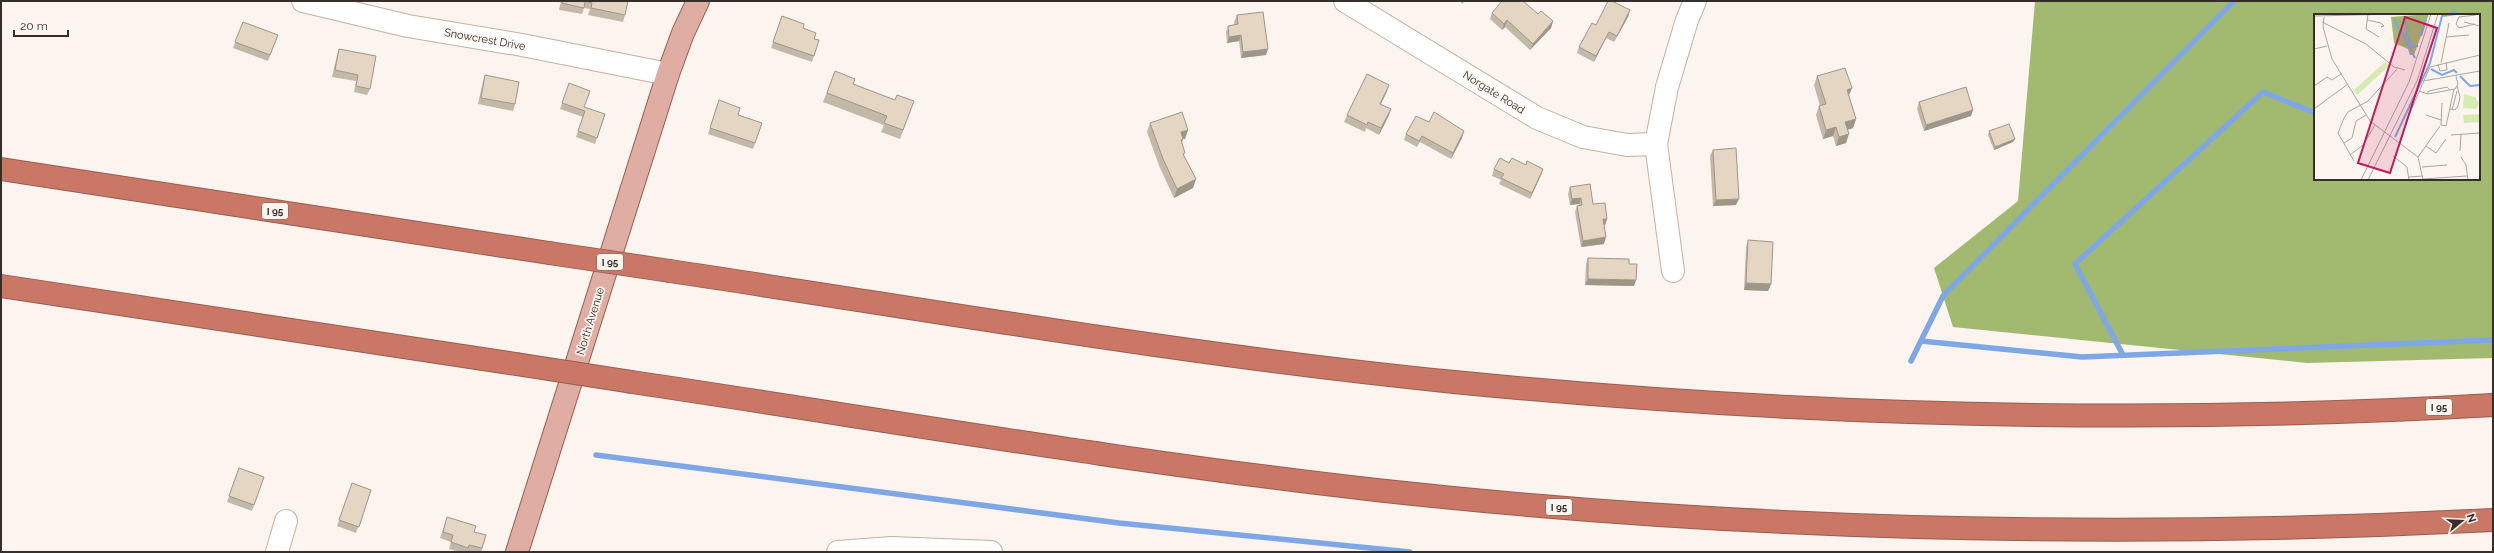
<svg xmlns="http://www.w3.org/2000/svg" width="2494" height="553" font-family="Raleway,sans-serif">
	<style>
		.forest { fill: #a2ba6f; fill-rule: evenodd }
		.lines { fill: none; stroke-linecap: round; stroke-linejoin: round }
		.stream { stroke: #7fa7e6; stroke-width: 5.5 }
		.minor-casing { stroke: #c4b1a2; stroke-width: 24 }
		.major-casing { stroke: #975e51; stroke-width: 24 }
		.highway-casing { stroke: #975e51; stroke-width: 24 }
		.minor { stroke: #fff; stroke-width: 22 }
		.major { stroke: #e0ada3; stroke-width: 22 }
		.highway { stroke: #cb7766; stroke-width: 22 }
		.highway-bridge-casing { stroke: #975e51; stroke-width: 24; stroke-linecap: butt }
		.highway-bridge { stroke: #cb7766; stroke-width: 22 }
		.wall { fill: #c4b8a8 }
		.shaded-wall { fill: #a09688 }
		.building { fill: #e4d6c3; stroke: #a09688 }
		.labels { text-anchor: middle; stroke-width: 3.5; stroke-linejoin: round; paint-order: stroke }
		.shield { fill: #fcf4ee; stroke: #716a64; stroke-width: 1 }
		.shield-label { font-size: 10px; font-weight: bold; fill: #362f29 }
		.street-label { font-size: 11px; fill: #362f29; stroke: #fcf4ee }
		.inset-river { fill: none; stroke: #7fa7e6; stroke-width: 2 }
		.inset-road { fill: none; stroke: #ada59f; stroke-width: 1 }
		.view { fill: #c2185b; fill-opacity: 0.15; stroke: #c2185b; stroke-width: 2 }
		.inset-edge { fill: none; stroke: #362f29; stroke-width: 2 }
	</style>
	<rect width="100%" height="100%" fill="#fcf4ee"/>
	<!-- forest -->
	<path class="forest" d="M2035,1H2493V358L2307,363L1953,327L1934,268L2018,201ZM2315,15H2479V179H2315Z"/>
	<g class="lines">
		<!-- stream -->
		<g class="stream">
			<polyline points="2452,15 2454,13"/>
			<polyline points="1921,341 2082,357 2493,340"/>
			<polyline points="2123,355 2075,264 2263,92 2315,113"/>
			<polyline points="1911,361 1943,296 2234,1"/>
			<polyline points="596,455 1119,523 1410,552"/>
		</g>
		<defs>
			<g id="minor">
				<polyline points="303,1 408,26 522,45 668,74"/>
				<polyline points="1345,1 1537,118 1583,137 1627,145 1656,144"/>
				<polyline points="1673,271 1656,144 1667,87 1687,20 1695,1"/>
				<polyline points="277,552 286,521"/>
				<polyline points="838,552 892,548 991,552"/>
			</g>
			<polyline id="major" points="517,552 668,74 683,33 698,1"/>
			<g id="highway">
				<polyline points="1,169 549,253"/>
				<path d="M670,271C931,310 1192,356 1454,382C1799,416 2147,425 2493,405"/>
				<polyline points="1,286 516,364"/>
				<path d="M632,382C880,419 1127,462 1376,490C1747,531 2120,539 2493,520"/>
			</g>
		</defs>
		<!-- minor casing -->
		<use href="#minor" class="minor-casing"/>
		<!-- major casing -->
		<use href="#major" class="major-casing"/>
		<!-- highway casing -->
		<use href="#highway" class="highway-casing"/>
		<!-- minor -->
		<use href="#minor" class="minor"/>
		<!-- major -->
		<use href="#major" class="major"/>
		<!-- highway -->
		<use href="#highway" class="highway"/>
		<defs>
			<g id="highway-bridge">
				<polyline points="549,253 670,271"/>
				<polyline points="516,364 632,382"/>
			</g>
		</defs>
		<!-- highway-bridge casing -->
		<use href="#highway-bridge" class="highway-bridge-casing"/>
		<!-- highway-bridge -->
		<use href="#highway-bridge" class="highway-bridge"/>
	</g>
	<!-- wall -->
	<g class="wall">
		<polygon points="561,1 628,1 625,15 623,22 588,15 590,9 584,8 582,14 559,10"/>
		<polygon points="1459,1 1464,1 1463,4"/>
		<polygon points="1630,10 1628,17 1614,42 1606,38 1594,62 1577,53 1579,47 1596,25"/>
		<polygon points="1492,13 1538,14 1553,21 1551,28 1530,50 1505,27 1502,30 1490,19"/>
		<polygon points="1237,15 1266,55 1241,58 1239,41 1227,43 1226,32 1228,26 1235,25 1234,22"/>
		<polygon points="782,16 803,28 814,39 819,40 812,62 771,48"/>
		<polygon points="243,22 278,35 268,61 233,48"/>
		<polygon points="339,49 370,89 367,95 354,92 356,81 332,77 337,55"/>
		<polygon points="835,71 853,84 895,100 914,101 900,139 881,132 884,125 823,102"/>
		<polygon points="485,75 515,104 513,111 478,104 483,81"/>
		<polygon points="1817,76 1852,88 1849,95 1856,119 1853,128 1848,130 1846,143 1836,146 1833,136 1823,139 1816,115 1819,106 1820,106 1814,85"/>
		<polygon points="569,83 584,107 605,114 595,144 576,137 583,117 560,109"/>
		<polygon points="1387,91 1381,104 1389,115 1379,135 1366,128 1365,132 1344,122 1347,115"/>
		<polygon points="719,100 738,115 762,123 753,149 708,134"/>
		<polygon points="1919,102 1973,110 1971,116 1924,131 1917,109"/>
		<polygon points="1150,123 1188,130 1185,139 1183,139 1182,143 1184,156 1196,179 1193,188 1174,198 1160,168 1147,132"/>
		<polygon points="1989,131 2015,139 2013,142 1994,150 1988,135"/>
		<polygon points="1406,134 1462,138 1451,159 1420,142 1417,147 1404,140"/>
		<polygon points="1713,150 1736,205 1713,206 1710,156"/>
		<polygon points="1509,163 1526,165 1543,169 1541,175 1530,199 1499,184 1501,180 1492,176 1494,169"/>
		<polygon points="1570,187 1593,204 1607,219 1605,225 1604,225 1604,244 1581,247 1575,212 1577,206 1579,205 1579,204 1570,205 1568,194"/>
		<polygon points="1748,240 1771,284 1768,291 1744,290 1746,247"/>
		<polygon points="1588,258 1629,264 1636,280 1634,286 1585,285 1586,264"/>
		<polygon points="239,468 264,477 252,511 227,502"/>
		<polygon points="352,483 371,490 356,533 337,526"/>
		<polygon points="447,517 474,532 486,535 481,552 471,552 467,551 467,552 460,552 449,549 451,542 440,538"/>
	</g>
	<!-- shaded-wall -->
	<g class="shaded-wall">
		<polygon points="1630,10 1628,17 1614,42"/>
		<polygon points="1507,20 1505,27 1502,30 1504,24"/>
		<polygon points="1553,21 1551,28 1530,50 1533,44"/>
		<polygon points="1609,32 1594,62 1596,56"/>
		<polygon points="1241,35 1239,41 1227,43 1229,37"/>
		<polygon points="1268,49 1266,55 1241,58 1243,52"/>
		<polygon points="1389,85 1387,91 1378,110 1380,104"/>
		<polygon points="1852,88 1848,97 1847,90"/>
		<polygon points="1391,109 1389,115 1379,135 1381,128"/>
		<polygon points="1973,110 1971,116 1924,131 1926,125"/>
		<polygon points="1856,119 1853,128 1842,131 1845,122"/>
		<polygon points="1836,127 1833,136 1823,139 1826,130"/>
		<polygon points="1188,130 1185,139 1183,139 1180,148 1181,132"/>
		<polygon points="1464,131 1462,138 1451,159 1453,153"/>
		<polygon points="1849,134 1846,143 1836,146 1839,137"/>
		<polygon points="2015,139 2013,142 1994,150 1995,147"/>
		<polygon points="1543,169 1541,175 1530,199 1532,193"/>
		<polygon points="1196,179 1193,188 1174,198 1177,189"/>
		<polygon points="1581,198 1579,204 1570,205 1572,199"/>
		<polygon points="1739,199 1736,205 1713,206 1716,200"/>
		<polygon points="1603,219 1607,219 1605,225 1601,226"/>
		<polygon points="1606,237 1604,244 1581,247 1583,241"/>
		<polygon points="1588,279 1636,280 1634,286 1585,285"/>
		<polygon points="1746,283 1771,284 1768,291 1744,290"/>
	</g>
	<!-- building -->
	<g class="building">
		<polygon points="562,1 628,1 625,15 591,8 592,3 585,1 584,8 562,3"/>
		<polygon points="1502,1 1523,1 1538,14 1541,11 1553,21 1533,44 1507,20 1504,24 1492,13"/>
		<polygon points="1608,1 1612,1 1630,10 1617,36 1609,32 1596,56 1579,47 1592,23 1596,25"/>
		<polygon points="1263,12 1268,49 1243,52 1241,35 1229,37 1228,26 1238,24 1237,15"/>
		<polygon points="782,16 804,24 803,28 816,33 814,39 819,40 814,56 773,42"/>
		<polygon points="243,22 278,35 270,55 235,42"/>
		<polygon points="339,49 376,56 370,89 356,86 358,75 335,70"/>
		<polygon points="1845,68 1852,88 1847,90 1856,119 1845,122 1849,134 1839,137 1836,127 1826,130 1819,106 1826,104 1817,76"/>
		<polygon points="835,71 855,79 853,84 895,100 897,95 914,101 903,130 884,123 887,116 827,93"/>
		<polygon points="1367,74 1389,85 1380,104 1391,109 1381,128 1368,122 1367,125 1347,115"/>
		<polygon points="485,75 519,82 515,104 481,98"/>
		<polygon points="569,83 590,91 584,107 605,114 597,138 578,131 585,111 562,103"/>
		<polygon points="1966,87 1973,110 1926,125 1919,102"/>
		<polygon points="719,100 740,108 738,115 762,123 755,143 710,128"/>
		<polygon points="1182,112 1188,130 1181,132 1183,139 1181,140 1185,153 1183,154 1196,179 1177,189 1163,159 1150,123"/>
		<polygon points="1434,112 1464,131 1453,153 1422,136 1419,141 1406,134 1416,116 1429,122"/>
		<polygon points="2009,124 2015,139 1995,147 1989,131"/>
		<polygon points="1736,148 1739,199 1716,200 1713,150"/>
		<polygon points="1500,158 1509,163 1512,158 1526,165 1527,161 1543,169 1532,193 1501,178 1504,174 1494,169"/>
		<polygon points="1590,184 1593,204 1605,203 1607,219 1603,219 1606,237 1583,241 1577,206 1582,205 1581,198 1572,199 1570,187"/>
		<polygon points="1748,240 1773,242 1771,284 1746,283"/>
		<polygon points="1588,258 1629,259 1629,264 1637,264 1636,280 1588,279"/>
		<polygon points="239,468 264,477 254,505 229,496"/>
		<polygon points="352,483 371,490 359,527 339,520"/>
		<polygon points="447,517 476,526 474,532 486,535 482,548 469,545 468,548 451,542 453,535 443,532"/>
	</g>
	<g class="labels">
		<!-- shield labels -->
		<g class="shield">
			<rect x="262" y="203" width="26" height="16" rx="3"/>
			<rect x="597" y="254" width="26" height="16" rx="3"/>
			<rect x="2426" y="399" width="26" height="16" rx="3"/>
			<rect x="1546" y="499" width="26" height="16" rx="3"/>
		</g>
		<g class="shield-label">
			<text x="275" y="215">I 95</text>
			<text x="610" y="266">I 95</text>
			<text x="2439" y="411">I 95</text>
			<text x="1559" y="511">I 95</text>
		</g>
		<!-- street labels -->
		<g class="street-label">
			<text transform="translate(485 39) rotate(10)" y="4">Snowcrest Drive</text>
			<text transform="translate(1494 92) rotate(32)" y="4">Norgate Road</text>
			<text transform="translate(590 321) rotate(-73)" y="4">North Avenue</text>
		</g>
	</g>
	<!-- overview -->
	<g transform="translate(2314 14)">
		<rect width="166" height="166" fill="#fcf4ee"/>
		<path d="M71,48L76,51L43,81L40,76ZM150,80L161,83L165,90L162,95L149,94ZM166,100V108L150,109L149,101Z" fill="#d6ebb0"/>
		<path d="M115,0L100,41H96L94,35L80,29L77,3Z" fill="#a2ba6f"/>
		<path class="inset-river" d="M80,5L101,44M91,6L94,16L92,19L98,33L104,32M107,22L112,6M117,55L128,61L140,56L143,59M146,62L156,72L166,71M81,123L116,49L128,2L142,0"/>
		<path class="inset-road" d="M54,0L52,15L65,23M0,2L84,0M10,3L9,13L18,45L56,107L104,143L109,166M53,6L67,9L70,12L67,13M8,8L52,30L80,53L91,56M150,8L166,12M161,10L145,14L142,10L145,3L162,1M132,23L155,21M0,35L13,32M127,49L135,9M124,50L126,57L133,56L132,48M109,67L166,57M0,72L13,63L18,66L27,60M105,77L114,80L141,75L144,70L142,62M113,80L115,77L133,73L136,76M128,89L127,111L132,112L140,75M0,95L34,70M136,95L141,96L144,92L146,83L143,72M138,96L143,77M112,101L127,106M137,121L166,119M30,129L38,124L42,107L52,101M86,129L94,103L116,53L166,41M112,132L122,139L132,125M146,137L147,120M36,141L49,131L61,111M79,142L93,153L95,166M104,143L126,112M147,143L152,151L154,166M40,147L24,119L30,104L34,98L54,87L83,55M108,153L133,151M95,163L109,162M109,165L153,162M47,166L95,68L117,0M54,166L103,67L124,0"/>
		<path class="view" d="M91,3L123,14L76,159L44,149Z"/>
		<rect width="166" height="166" class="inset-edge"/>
	</g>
	<!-- border -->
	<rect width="2494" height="553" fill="none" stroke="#362f29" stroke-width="4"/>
	<!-- north arrow -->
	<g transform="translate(2462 521) rotate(72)" stroke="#fcf4ee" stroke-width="3" paint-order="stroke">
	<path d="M0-3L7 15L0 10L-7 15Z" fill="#362f29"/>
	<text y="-6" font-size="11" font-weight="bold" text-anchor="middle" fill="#362f29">N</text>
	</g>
	<!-- scale -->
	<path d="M14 30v6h54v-6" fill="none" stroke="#362f29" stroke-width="2"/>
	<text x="20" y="30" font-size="12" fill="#362f29" stroke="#fcf4ee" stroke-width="3" paint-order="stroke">20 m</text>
</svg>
